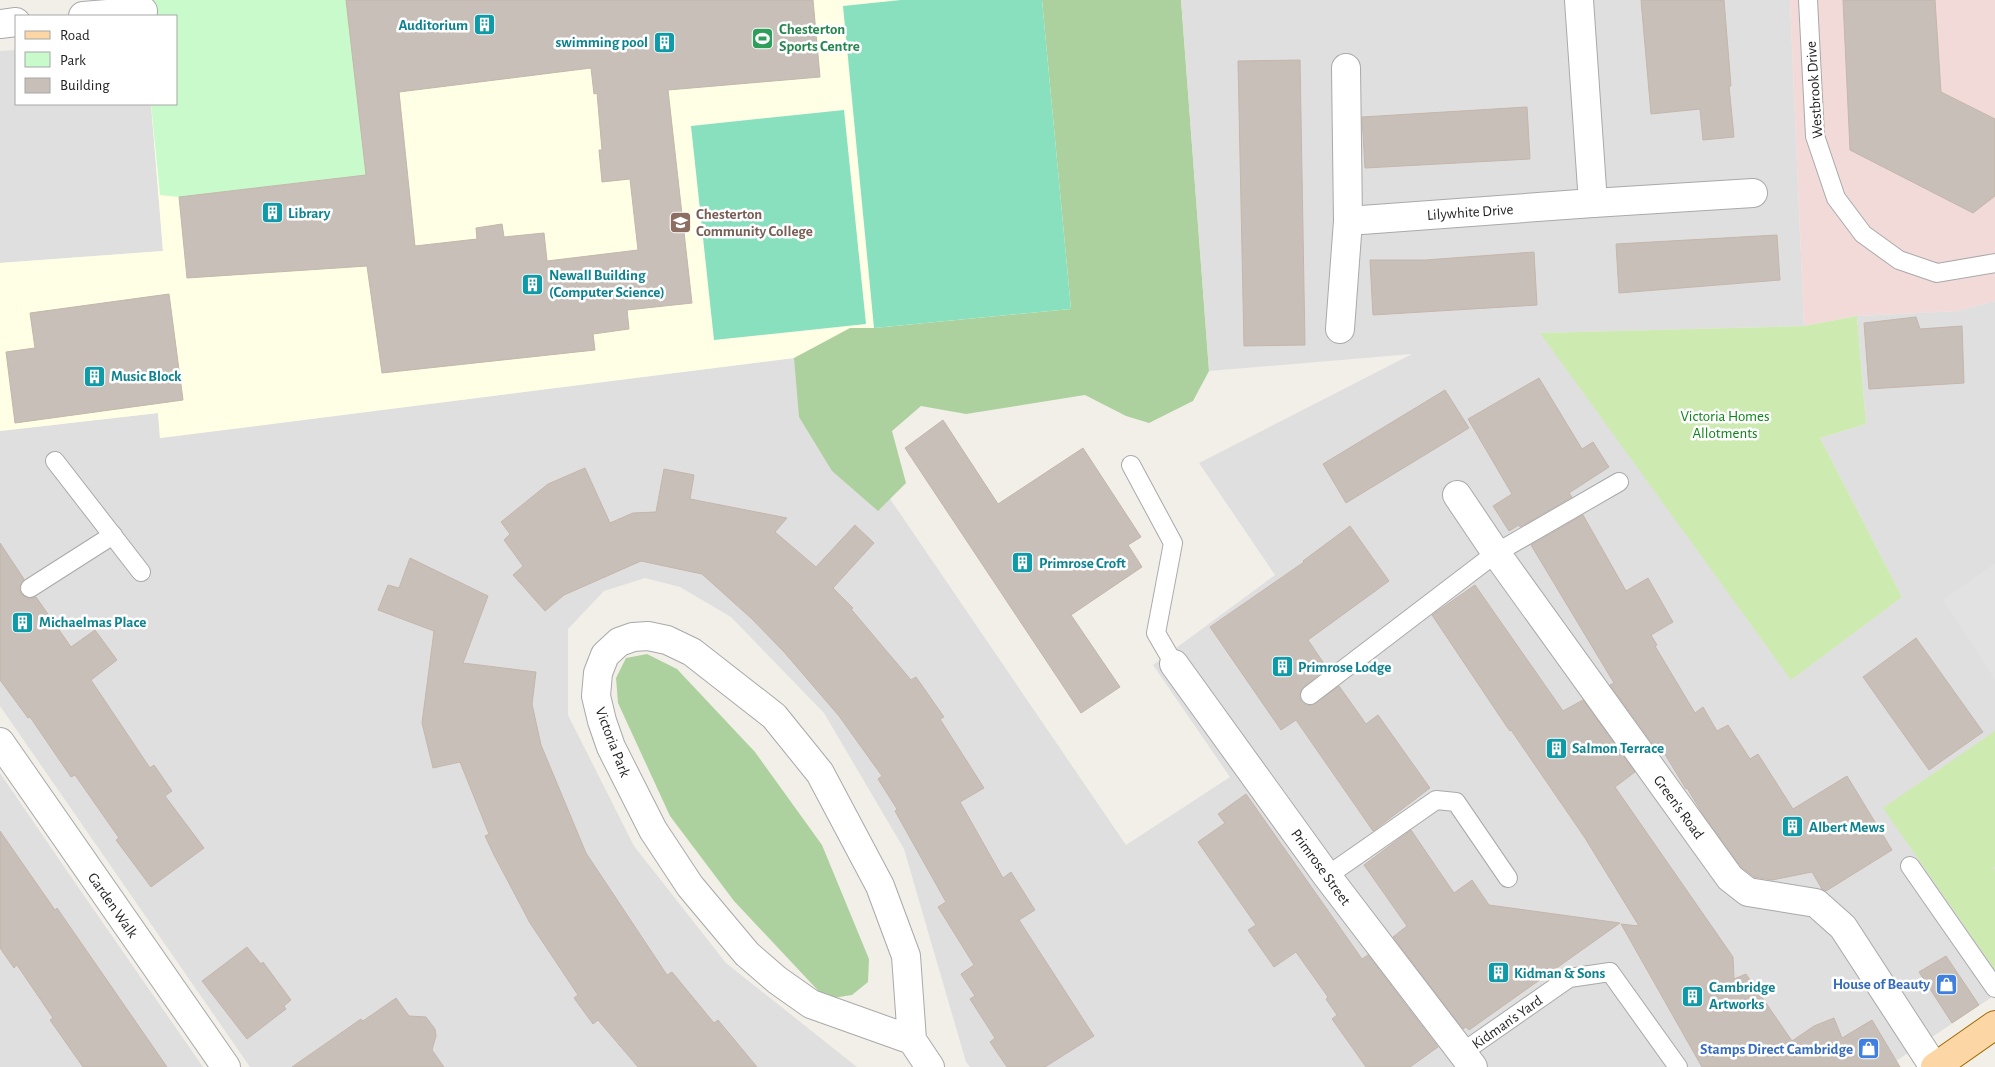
<svg xmlns="http://www.w3.org/2000/svg" width="1995" height="1067" font-family="'Alegreya Sans',sans-serif">
	<style>
		.residential { fill: #e0dfdf }
		.commercial { fill: #f2dad9 }
		.education { fill: #ffffe5 }
		.grass { fill: #cdebb0 }
		.forest { fill: #add19e }
		.park { fill: #c8facc }
		.pitch { fill: #88e0be }
		.parking { fill: #e2e2e2 }
		.building { fill: #c7bfb8; stroke: #c4b6ab; fill-rule: evenodd }
		.lines { fill: none; stroke-linecap: round; stroke-linejoin: round }
		.service-casing { stroke: #a9a9a9; stroke-width: 20 }
		.minor-casing { stroke: #a9a9a9; stroke-width: 30 }
		.primary-casing { stroke: #a06b00; stroke-width: 30 }
		.service { stroke: #fff; stroke-width: 18 }
		.minor { stroke: #fff; stroke-width: 28 }
		.primary { stroke: #fcd6a4; stroke-width: 28 }
		.labels { text-anchor: middle; stroke-width: 5; stroke-linejoin: round; paint-order: stroke }
		.culture-label { font-size: 15px; font-weight: bold; fill: #0d838f; stroke: #fff; text-anchor: start }
		.leisure-label { font-size: 15px; font-weight: bold; fill: #27864d; stroke: #fff; text-anchor: start }
		.street-label { font-size: 15px; fill: #222; stroke: #fff }
		.education-label { font-size: 15px; font-weight: bold; fill: #785e54; stroke: #fff; text-anchor: start }
		.park-label { font-size: 15px; fill: #0c8416; stroke: #fff }
		.shop-label { font-size: 15px; font-weight: bold; fill: #366cbe; stroke: #fff; text-anchor: end }
	</style>
	<rect width="100%" height="100%" fill="#f2efe9"/>
	<!-- residential -->
	<g class="residential">
		<polygon points="1181,0 1790,0 1804,326 1541,333 1902,597 1820,438 1866,424 1857,316 1957,311 1995,301 1995,995 1887,1067 970,1067 966,1062 904,849 824,713 731,617 680,587 645,578 604,591 568,629 568,715 634,846 726,963 857,1067 250,1067 0,706 0,431 158,413 160,438 794,358 1126,845 1230,777 1153,665 1275,575 1199,463 1412,354 1209,371"/>
		<polygon points="16,50 16,104 151,104 163,251 0,263 0,51"/>
		<polygon points="0,773 78,887 203,1067 0,1067"/>
	</g>
	<!-- commercial -->
	<polygon class="commercial" points="1790,0 1995,0 1995,301 1957,311 1857,316 1804,326"/>
	<!-- education -->
	<polygon class="education" points="142,0 1181,0 1209,371 794,358 160,438 158,413 0,431 0,263 163,251 151,104 176,104 176,16"/>
	<!-- grass -->
	<g class="grass">
		<polygon points="1857,316 1866,424 1820,438 1902,597 1791,680 1540,333 1804,326"/>
		<polygon points="1995,731 1995,866 1993,868 1995,871 1995,970 1883,808"/>
	</g>
	<!-- forest -->
	<g class="forest">
		<polygon points="1042,0 1181,0 1209,371 1193,401 1149,423 1126,416 1085,395 966,414 921,406 892,431 906,483 878,511 832,471 799,417 794,358 850,328 874,328 1071,309"/>
		<polygon points="647,654 677,669 755,752 822,845 869,959 868,982 852,995 826,999 734,901 670,816 618,703 616,678 626,658"/>
	</g>
	<!-- park -->
	<polygon class="park" points="142,0 346,0 366,175 179,197 160,195 151,104 176,104 176,16 143,16"/>
	<!-- pitch -->
	<g class="pitch">
		<polygon points="901,0 1042,0 1071,309 874,328 843,6"/>
		<polygon points="844,110 866,324 714,340 691,126"/>
	</g>
	<!-- parking -->
	<polygon class="parking" points="1995,563 1995,680 1943,600"/>
	<!-- building -->
	<g class="building">
		<path d="M346,0H813L820,77L668,90L692,303L627,310L629,329L593,334L595,350L382,373L367,266L187,278L179,197L366,175ZM591,68L594,94L597,93L602,150H599L602,182L630,179L638,250L547,261L544,233L504,237L502,224L476,228L477,239L415,246L399,92Z"/>
		<polygon points="1641,0 1724,0 1731,86 1729,86 1734,137 1703,140 1700,109 1651,114"/>
		<polygon points="1843,0 1935,0 1941,92 1995,119 1995,196 1973,213 1850,150"/>
		<polygon points="1300,60 1305,345 1244,346 1238,61"/>
		<polygon points="1527,107 1530,159 1365,168 1362,117"/>
		<polygon points="1777,235 1780,280 1619,293 1616,244"/>
		<polygon points="1534,252 1537,305 1373,315 1370,260 1425,260"/>
		<polygon points="169,294 183,400 15,423 6,352 35,348 30,313"/>
		<polygon points="1916,317 1920,329 1962,326 1964,383 1869,389 1864,323"/>
		<polygon points="1539,378 1582,449 1593,442 1609,467 1569,493 1572,497 1520,527 1519,525 1509,531 1493,506 1512,494 1468,419"/>
		<polygon points="1445,390 1469,428 1346,503 1323,464"/>
		<polygon points="943,420 998,504 1083,448 1141,537 1128,545 1142,567 1071,615 1120,687 1081,713 905,448"/>
		<polygon points="585,468 610,523 633,513 656,512 664,469 694,475 690,499 787,518 775,532 816,567 855,525 874,543 833,588 853,608 851,609 911,680 916,677 944,717 940,719 984,788 960,802 1003,878 1011,872 1035,910 1019,920 1094,1036 1045,1067 1007,1067 990,1042 995,1038 970,999 975,996 961,974 974,965 938,907 946,902 895,811 897,809 878,779 882,776 839,716 784,652 752,619 702,574 641,561 564,595 545,611 513,575 523,566 504,540 510,534 501,522 548,484"/>
		<polygon points="1583,515 1626,591 1648,578 1673,622 1651,635 1657,645 1655,646 1695,713 1703,707 1717,731 1728,725 1750,759 1758,754 1793,809 1847,776 1892,850 1826,891 1822,889 1812,872 1772,880 1754,877 1741,867 1704,816 1687,788 1686,789 1663,751 1660,754 1610,685 1614,683 1531,545"/>
		<polygon points="1350,526 1389,581 1308,640 1327,668 1304,687 1299,696 1302,702 1306,705 1312,705 1339,686 1366,724 1378,715 1430,788 1373,831 1296,720 1281,730 1210,627 1304,562 1303,561"/>
		<polygon points="0,543 24,579 19,588 21,594 30,599 36,597 71,647 95,630 117,660 91,680 150,768 154,765 172,791 165,796 204,848 151,887 116,840 119,838 75,775 71,777 30,717 28,718 0,680"/>
		<polygon points="410,558 488,596 463,663 536,672 532,704 541,745 586,853 667,975 672,972 714,1023 718,1020 757,1067 638,1067 598,1020 593,1024 574,998 578,995 530,923 494,855 485,836 489,834 460,762 433,768 422,723 434,631 378,610 388,585 399,588"/>
		<polygon points="1475,585 1563,711 1583,700 1635,772 1615,787 1733,957 1734,979 1746,974 1792,1041 1814,1026 1834,1018 1842,1038 1872,1020 1900,1067 1702,1067 1621,924 1639,926 1585,838 1511,730 1510,731 1507,727 1432,615"/>
		<polygon points="1916,638 1983,732 1929,770 1863,677"/>
		<polygon points="1246,794 1362,959 1368,955 1438,1047 1410,1067 1366,1067 1332,1019 1337,1015 1326,999 1328,997 1296,952 1274,967 1248,930 1256,925 1198,842 1225,823 1218,814"/>
		<polygon points="1411,830 1454,893 1472,880 1489,905 1620,923 1469,1030 1466,1027 1463,1029 1393,937 1407,926 1364,865"/>
		<polygon points="0,831 55,910 57,908 167,1067 83,1067 50,1020 53,1018 17,965 14,968 0,948"/>
		<polygon points="247,947 261,964 263,962 291,1000 284,1006 286,1009 247,1039 202,981"/>
		<polygon points="1946,956 1979,1005 1952,1023 1919,972"/>
		<polygon points="396,998 409,1016 426,1017 435,1029 436,1036 432,1050 444,1067 292,1067 361,1019 363,1021"/>
	</g>
	<g class="lines">
		<defs>
			<g id="service">
				<polyline points="1808,0 1815,136 1836,198 1863,234 1899,260 1937,273 1995,263"/>
				<polyline points="55,461 141,572"/>
				<polyline points="1131,465 1173,543 1156,633 1174,664"/>
				<polyline points="30,588 113,535"/>
				<polyline points="1310,695 1496,553 1619,482"/>
				<polyline points="1910,866 1995,988"/>
				<polyline points="1327,876 1436,800 1456,802 1508,878"/>
				<polyline points="1463,1052 1569,978 1610,972 1678,1067"/>
			</g>
			<g id="minor">
				<polyline points="1579,0 1593,203"/>
				<polyline points="83,16 143,11"/>
				<polyline points="0,24 16,22"/>
				<polyline points="1348,221 1593,203 1753,193"/>
				<polyline points="1340,329 1348,221 1346,68"/>
				<polyline points="1457,495 1496,553 1730,878 1748,892 1816,903 1843,927 1934,1067"/>
				<polyline points="1174,664 1327,876 1473,1067"/>
				<polyline points="0,742 226,1067"/>
				<polyline points="912,1040 811,1004 777,980 747,954 690,886 653,830 611,747 602,721 596,696 598,673 605,655 619,642 633,637 648,636 667,640 692,652 774,716 820,773 880,886 906,956 912,1040 930,1067"/>
			</g>
			<polyline id="primary" points="1935,1067 1995,1025"/>
		</defs>
		<!-- service casing -->
		<use href="#service" class="service-casing"/>
		<!-- minor casing -->
		<use href="#minor" class="minor-casing"/>
		<!-- primary casing -->
		<use href="#primary" class="primary-casing"/>
		<!-- service -->
		<use href="#service" class="service"/>
		<!-- minor -->
		<use href="#minor" class="minor"/>
		<!-- primary -->
		<use href="#primary" class="primary"/>
	</g>
	<!-- icons -->
	<defs>
		<symbol id="building-square" viewBox="-11 -11 22 22"><rect x="-9" y="-9" width="18" height="18" rx="4" fill="#0f9aa8" stroke="#fff"/><path d="M-4-6H4V6H1V3H-1V6H-4ZM-2.5-4.3h1.7v1.8h-1.7ZM.8-4.3h1.7v1.8H.8ZM-2.5-1h1.7V.8h-1.7ZM.8-1h1.7V.8H.8Z" fill="#fff"/></symbol>
		<symbol id="stadium-square" viewBox="-11 -11 22 22"><rect x="-9" y="-9" width="18" height="18" rx="4" fill="#2e9e5b" stroke="#fff"/><path d="M0-5a6.5 5 0 1 0 0 10a6.5 5 0 1 0 0-10ZM-3.5-1.8h7v3.6h-7Z" fill="#fff"/></symbol>
		<symbol id="school-square" viewBox="-11 -11 22 22"><rect x="-9" y="-9" width="18" height="18" rx="4" fill="#8d6e63" stroke="#fff"/><path d="M0-5L7-2L0 1L-7-2ZM-4 1L0 2.5L4 1V4Q0 6-4 4Z" fill="#fff"/></symbol>
		<symbol id="shop-square" viewBox="-11 -11 22 22"><rect x="-9" y="-9" width="18" height="18" rx="4" fill="#3f7fe0" stroke="#fff"/><path d="M-5-2.5h2.3a2.7 3.5 0 0 1 5.4 0H5L5.5 6h-11ZM-1.5-2.5h3a1.5 2.3 0 0 0-3 0Z" fill="#fff"/></symbol>
	</defs>
	<g fill-rule="evenodd">
		<use href="#building-square" x="472" y="12" width="25" height="25"/>
		<use href="#stadium-square" x="750" y="26" width="25" height="25"/>
		<use href="#building-square" x="652" y="30" width="25" height="25"/>
		<use href="#building-square" x="260" y="200" width="25" height="25"/>
		<use href="#school-square" x="668" y="210" width="25" height="25"/>
		<use href="#building-square" x="520" y="272" width="25" height="25"/>
		<use href="#building-square" x="82" y="364" width="25" height="25"/>
		<use href="#building-square" x="1010" y="550" width="25" height="25"/>
		<use href="#building-square" x="10" y="610" width="25" height="25"/>
		<use href="#building-square" x="1270" y="654" width="25" height="25"/>
		<use href="#building-square" x="1544" y="736" width="25" height="25"/>
		<use href="#building-square" x="1780" y="814" width="25" height="25"/>
		<use href="#building-square" x="1486" y="960" width="25" height="25"/>
		<use href="#shop-square" x="1934" y="972" width="25" height="25"/>
		<use href="#building-square" x="1680" y="984" width="25" height="25"/>
		<use href="#shop-square" x="1856" y="1036" width="25" height="25"/>
	</g>
	<g class="labels">
		<!-- culture labels -->
		<g class="culture-label">
			<text x="468" y="30" text-anchor="end">Auditorium</text>
			<text x="648" y="47" text-anchor="end">swimming pool</text>
			<text x="288" y="218">Library</text>
			<text x="549" y="280">Newall Building<tspan x="549" dy="17">(Computer Science)</tspan></text>
			<text x="111" y="381">Music Block</text>
			<text x="1039" y="568">Primrose Croft</text>
			<text x="39" y="627">Michaelmas Place</text>
			<text x="1298" y="672">Primrose Lodge</text>
			<text x="1572" y="753">Salmon Terrace</text>
			<text x="1809" y="832">Albert Mews</text>
			<text x="1514" y="978">Kidman &amp; Sons</text>
			<text x="1709" y="992">Cambridge<tspan x="1709" dy="17">Artworks</tspan></text>
		</g>
		<!-- leisure labels -->
		<g class="leisure-label">
			<text x="779" y="34">Chesterton<tspan x="779" dy="17">Sports Centre</tspan></text>
		</g>
		<!-- street labels -->
		<g class="street-label">
			<text transform="translate(1814 90) rotate(-94)" y="5">Westbrook Drive</text>
			<text transform="translate(1470 212) rotate(-4)" y="5">Lilywhite Drive</text>
			<text transform="translate(613 742) rotate(69)" y="5">Victoria Park</text>
			<text transform="translate(1679 807) rotate(54)" y="5">Green's Road</text>
			<text transform="translate(1321 867) rotate(54)" y="5">Primrose Street</text>
			<text transform="translate(113 905) rotate(55)" y="5">Garden Walk</text>
			<text transform="translate(1507 1022) rotate(-35)" y="5">Kidman's Yard</text>
		</g>
		<!-- education labels -->
		<g class="education-label">
			<text x="696" y="219">Chesterton<tspan x="696" dy="17">Community College</tspan></text>
		</g>
		<!-- park labels -->
		<g class="park-label">
			<text x="1725" y="421">Victoria Homes<tspan x="1725" dy="17">Allotments</tspan></text>
		</g>
		<!-- shop labels -->
		<g class="shop-label">
			<text x="1930" y="989">House of Beauty</text>
			<text x="1853" y="1054">Stamps Direct Cambridge</text>
		</g>
	</g>
	<!-- legend -->
	<rect x="15" y="15" width="162" height="90" fill="#ffffff" stroke="#a7a7a7"/>
	<rect x="25" y="31" width="25" height="8" fill="#fcd6a4" stroke="#a7a7a7"/>
	<text x="60" y="40" font-size="15" fill="#222222">Road</text>
	<rect x="25" y="52" width="25" height="15" fill="#c8facc" stroke="#a7a7a7"/>
	<text x="60" y="65" font-size="15" fill="#222222">Park</text>
	<rect x="25" y="78" width="25" height="15" fill="#c7bfb8" stroke="#a7a7a7"/>
	<text x="60" y="90" font-size="15" fill="#222222">Building</text>
</svg>
